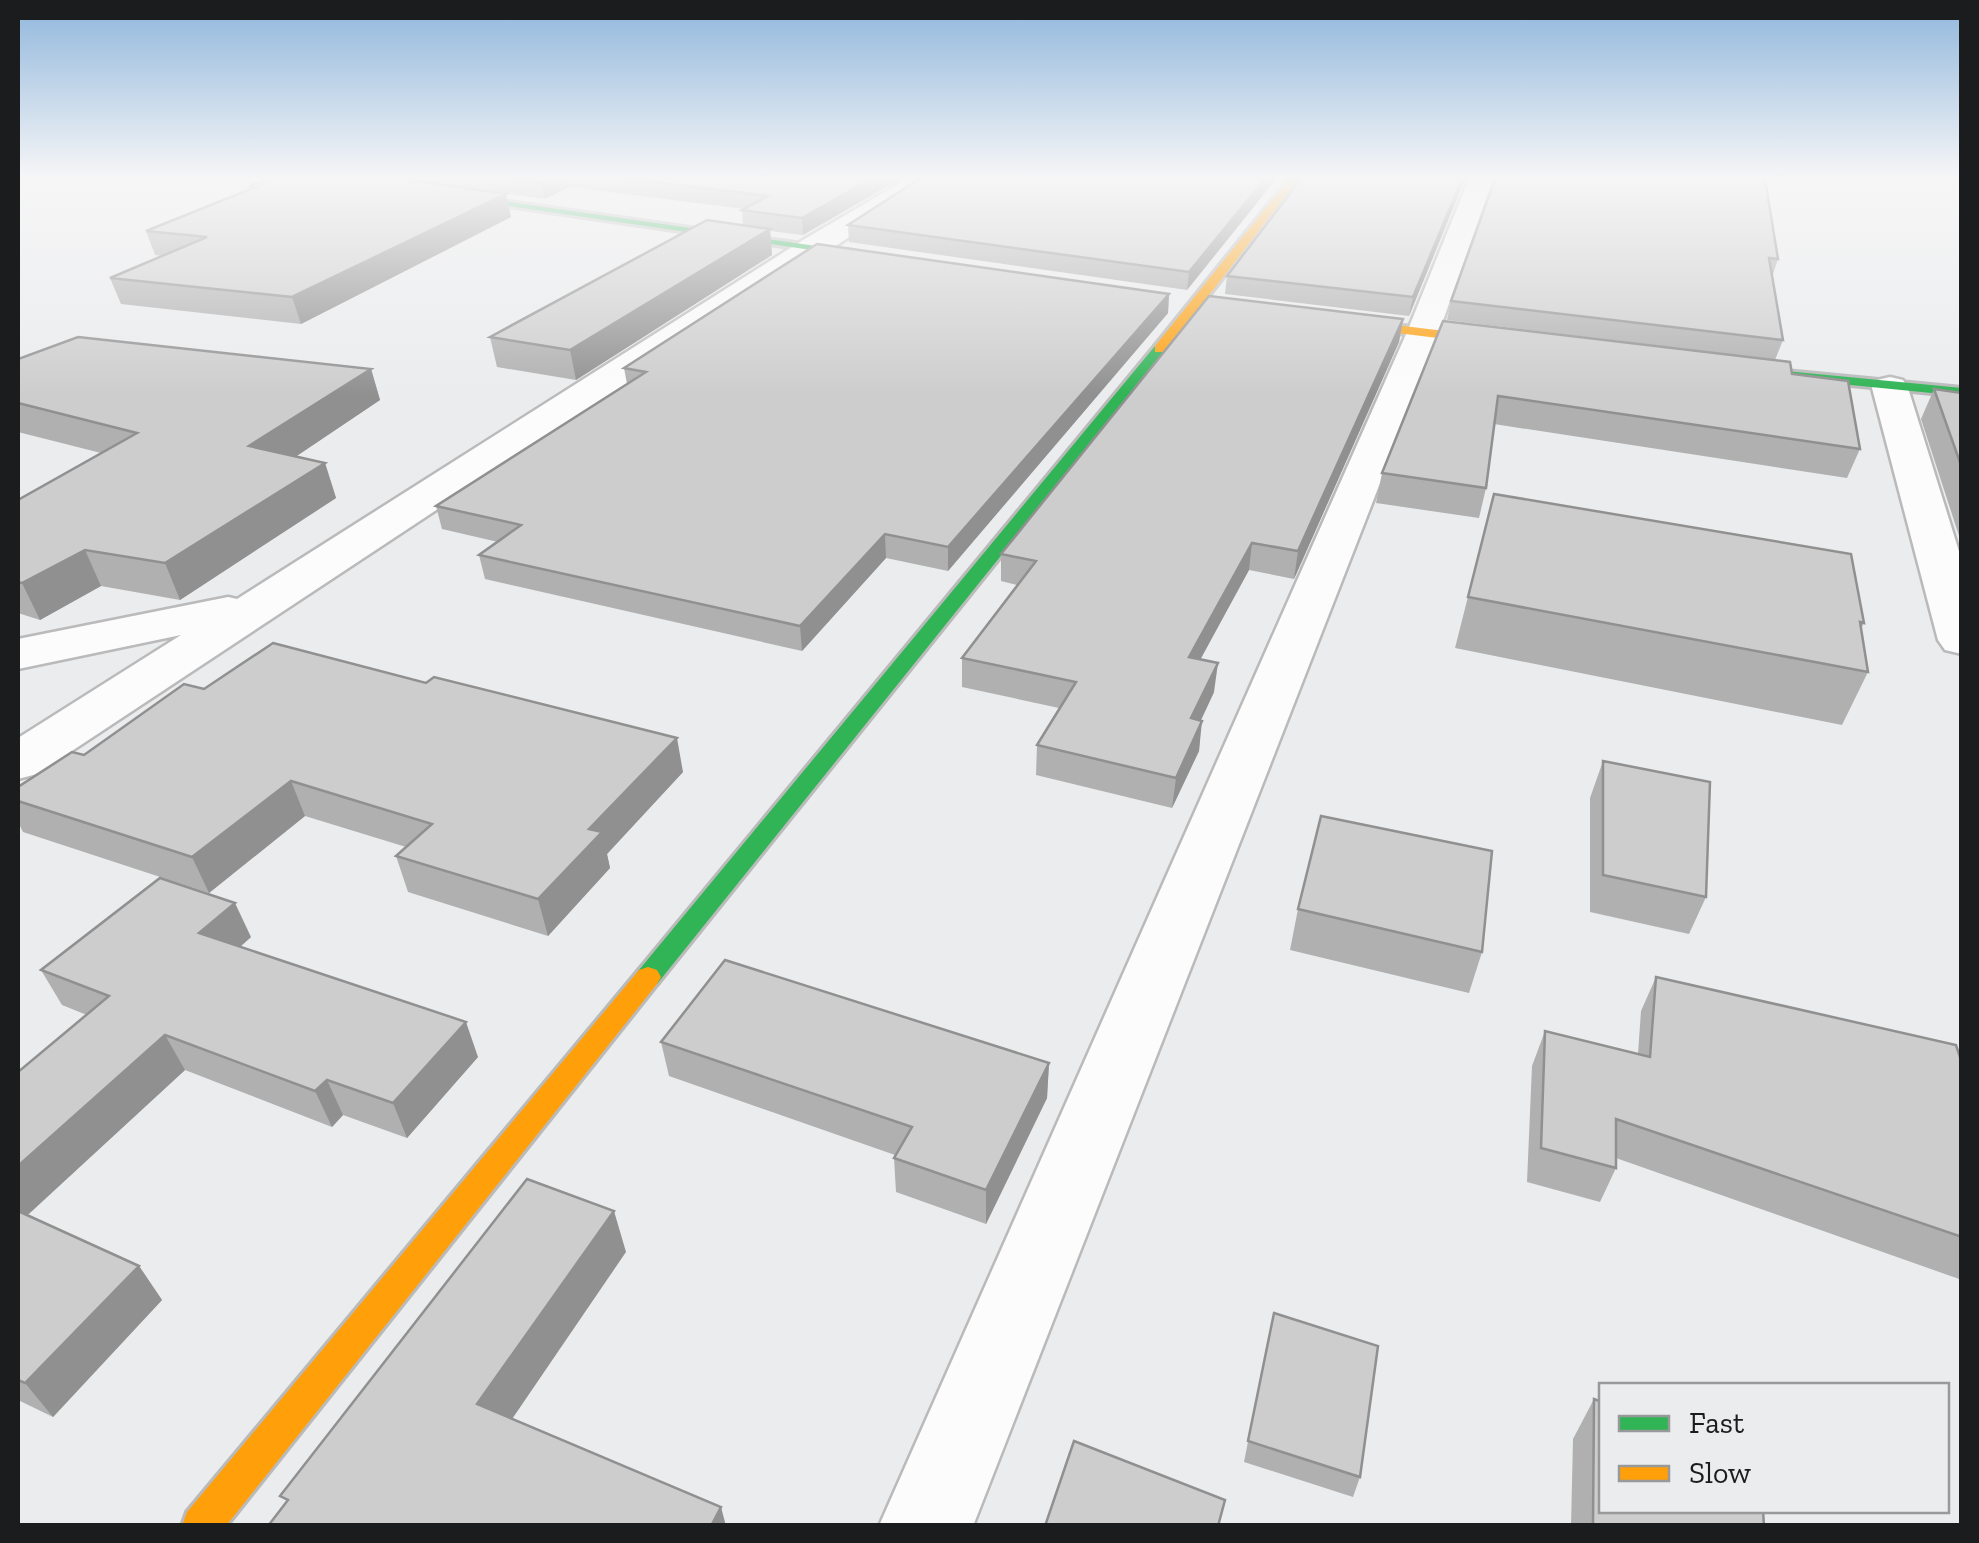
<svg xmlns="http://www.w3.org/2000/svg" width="1979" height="1543" font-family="'Zilla Slab',serif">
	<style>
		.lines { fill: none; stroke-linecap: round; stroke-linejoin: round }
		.street-casing { stroke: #bababb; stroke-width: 5 }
		.fast-casing { stroke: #bababb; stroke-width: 6 }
		.slow-casing { stroke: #bababb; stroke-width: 6 }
		.street { fill: #fcfcfc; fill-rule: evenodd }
		.fast { fill: #30b455; fill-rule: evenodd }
		.slow { fill: #ff9f0a; fill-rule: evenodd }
		.wall { fill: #b0b0b0 }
		.shaded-wall { fill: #909090 }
		.building { fill: #cdcdcd; stroke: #909090; stroke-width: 2.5 }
	</style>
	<rect width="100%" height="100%" fill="#ebeced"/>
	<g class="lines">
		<defs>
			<g id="street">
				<polygon points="907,179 937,179 37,774 18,779 18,738 181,635 18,669 18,639 228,597 237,599 803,240"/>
				<polygon points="1469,179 1493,179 1439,332 973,1526 879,1526 1407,332"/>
				<polygon points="1890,377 1903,380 1908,388 1962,561 1962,654 1945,650 1938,640 1872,388 1877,380"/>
			</g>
			<g id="fast">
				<polygon points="322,179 349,179 893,257 887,261"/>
				<polygon points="1155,346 1167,349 657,984 648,987 639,984 635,977 639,970"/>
				<polygon points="1775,370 1962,388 1962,396 1770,377 1768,374"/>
			</g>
			<g id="slow">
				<polygon points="1289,179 1299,179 1165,352 1155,352 1155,346"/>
				<polygon points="1329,317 1511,339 1518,343 1511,347 1324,324 1322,321"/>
				<polygon points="648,967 657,970 661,977 657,984 226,1526 182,1526 187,1512 639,970"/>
			</g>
		</defs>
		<!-- street casing -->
		<use href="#street" class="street-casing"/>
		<!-- fast casing -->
		<use href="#fast" class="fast-casing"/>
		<!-- slow casing -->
		<use href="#slow" class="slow-casing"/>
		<!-- street -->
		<use href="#street" class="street"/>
		<!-- fast -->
		<use href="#fast" class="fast"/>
		<!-- slow -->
		<use href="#slow" class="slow"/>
	</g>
	<!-- wall -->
	<g class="wall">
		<polygon points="406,179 900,179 803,235 770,231 772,255 576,380 497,367 490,337 743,225 742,210 744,209 569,187 545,199"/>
		<polygon points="919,179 1276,179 1187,290 849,242 848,225"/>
		<polygon points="1465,179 1409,316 1225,294 1227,276"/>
		<polygon points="1495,179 1778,259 1772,277 1783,340 1775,360 1447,320 1451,301"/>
		<polygon points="249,186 511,217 301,324 121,304 110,278 163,256 155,255 146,231 250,190"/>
		<polygon points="1169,294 1168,313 948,571 886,558 802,651 485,579 479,555 498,542 442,529 436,506 627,384 624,368"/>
		<polygon points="1403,319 1399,342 1294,579 1249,570 1200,659 1214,692 1201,720 1199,751 1172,808 1036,775 1037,745 1059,708 962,687 962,658 1017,585 1001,581 1001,554"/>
		<polygon points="1443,321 1792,374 1860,449 1847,478 1494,424 1486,488 1479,518 1376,503 1382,473"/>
		<polygon points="18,359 371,369 380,400 295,457 325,463 336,498 180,600 101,586 40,620 18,613 18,500 101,453 18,432"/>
		<polygon points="1934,389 1962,393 1962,545 1921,419"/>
		<polygon points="1494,494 1864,623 1861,629 1868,672 1842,725 1455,648"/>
		<polygon points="426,683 683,772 607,854 610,868 548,936 408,892 396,856 406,847 305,816 209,893 23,832 18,822 18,787 84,755 204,689"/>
		<polygon points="1603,761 1706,897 1689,934 1590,912 1590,798"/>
		<polygon points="1298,909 1482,952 1469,993 1290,950"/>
		<polygon points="251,937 240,947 478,1057 407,1138 343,1115 332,1127 185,1070 27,1215 139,1266 162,1300 53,1417 18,1400 18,1072 87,1015 62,1005 41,970"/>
		<polygon points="1656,977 1962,1063 1962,1280 1616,1158 1616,1168 1600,1202 1527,1182 1532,1066 1545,1031 1638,1054 1641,1011"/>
		<polygon points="661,1042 1049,1063 1047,1098 986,1224 896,1192 894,1158 895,1155 669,1076"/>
		<polygon points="1269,1334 1360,1477 1353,1497 1244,1462"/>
		<polygon points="1594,1399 1764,1526 1571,1526 1573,1439"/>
	</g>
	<!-- shaded-wall -->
	<g class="shaded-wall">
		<polygon points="550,179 567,179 569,187 545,199 542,183"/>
		<polygon points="871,179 900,179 803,235 802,218"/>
		<polygon points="1265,179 1276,179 1187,290 1189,272"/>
		<polygon points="1462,179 1465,179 1409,316 1413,297"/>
		<polygon points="506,194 511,217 301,324 292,297"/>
		<polygon points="770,229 772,255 576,380 570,350"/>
		<polygon points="1169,294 1168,313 948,571 948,547"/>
		<polygon points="1403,319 1399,342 1294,579 1298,551"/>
		<polygon points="371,369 380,400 261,480 249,446"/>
		<polygon points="325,463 336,498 180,600 165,563"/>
		<polygon points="885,534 886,558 802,651 800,626"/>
		<polygon points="1252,543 1249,570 1186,686 1189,657"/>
		<polygon points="85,550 101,586 40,620 22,583"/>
		<polygon points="1218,663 1214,692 1188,748 1191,718"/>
		<polygon points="1202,721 1199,751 1172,808 1176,778"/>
		<polygon points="677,738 683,772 607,854 610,868 548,936 538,899 589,829"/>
		<polygon points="291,781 305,816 209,893 192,857"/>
		<polygon points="235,903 251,937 216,968 199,933"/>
		<polygon points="466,1022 478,1057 407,1138 393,1103"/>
		<polygon points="165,1035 185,1070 18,1224 18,1166"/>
		<polygon points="1049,1063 1047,1098 986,1224 986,1190"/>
		<polygon points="327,1080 343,1115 332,1127 315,1091"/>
		<polygon points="614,1211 626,1252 495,1444 477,1404"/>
		<polygon points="139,1266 162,1300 53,1417 25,1383"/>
		<polygon points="721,1507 726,1526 711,1526"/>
	</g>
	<!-- building -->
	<g class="building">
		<polygon points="269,179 402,179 506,194 292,297 110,278 207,237 146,231 256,187 249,186"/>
		<polygon points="515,179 550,179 542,183"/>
		<polygon points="630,179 871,179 802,218 742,210 768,196"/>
		<polygon points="919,179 1265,179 1189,272 848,225"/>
		<polygon points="1301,179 1462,179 1413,297 1227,276"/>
		<polygon points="1495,179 1765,179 1778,259 1769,258 1783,340 1451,301"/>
		<polygon points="707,220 770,229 570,350 490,337"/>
		<polygon points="817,244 1169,294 948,547 885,534 800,626 479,555 521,525 436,506 646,372 624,368"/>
		<polygon points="1209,296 1403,319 1298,551 1252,543 1189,657 1218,663 1191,718 1202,721 1176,778 1037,745 1076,682 962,658 1036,561 1001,554"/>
		<polygon points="1443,321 1790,362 1792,374 1848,381 1860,449 1498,396 1486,488 1382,473"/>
		<polygon points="78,337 371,369 249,446 325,463 165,563 85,550 22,583 18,582 18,500 137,433 18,403 18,359"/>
		<polygon points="1934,389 1962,393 1962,468"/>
		<polygon points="1494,494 1851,554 1864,623 1860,622 1868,672 1468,597"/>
		<polygon points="273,643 426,683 434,677 677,738 589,829 602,832 538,899 396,856 432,824 291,781 192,857 18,801 18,787 72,752 84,755 184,684 204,689"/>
		<polygon points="1603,761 1710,782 1706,897 1603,875"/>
		<polygon points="1321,816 1492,851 1482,952 1298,909"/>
		<polygon points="160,878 235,903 199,933 466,1022 393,1103 327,1080 315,1091 165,1035 18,1166 18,1072 109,996 41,970"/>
		<polygon points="725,960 1049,1063 986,1190 894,1158 912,1127 661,1042"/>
		<polygon points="1656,977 1956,1045 1962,1063 1962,1237 1616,1119 1616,1168 1541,1148 1545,1031 1650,1057"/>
		<polygon points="527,1179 614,1211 477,1404 721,1507 711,1526 268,1526 288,1500 280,1496"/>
		<polygon points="18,1211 139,1266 25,1383 18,1380"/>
		<polygon points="1274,1313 1378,1346 1360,1477 1248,1441"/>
		<polygon points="1594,1399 1602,1402 1602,1510 1763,1510 1764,1526 1593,1526"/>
		<polygon points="1074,1441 1225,1500 1218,1526 1045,1526"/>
	</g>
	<!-- sky -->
	<linearGradient id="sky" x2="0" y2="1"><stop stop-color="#8fb6dc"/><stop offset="0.45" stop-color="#f6f6f7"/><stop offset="1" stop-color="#f6f6f7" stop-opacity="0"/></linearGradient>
	<rect width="1979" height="395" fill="url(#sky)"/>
	<!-- border -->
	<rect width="1979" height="1543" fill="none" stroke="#1b1c1d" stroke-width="40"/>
	<!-- legend -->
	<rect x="1599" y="1383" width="350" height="130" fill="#eaecee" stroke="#97999a" stroke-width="2.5"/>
	<rect x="1619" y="1416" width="50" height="15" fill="#30b455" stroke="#97999a" stroke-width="2.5"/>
	<text x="1689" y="1433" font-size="30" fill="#1b1c1d">Fast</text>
	<rect x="1619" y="1466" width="50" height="15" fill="#ff9f0a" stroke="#97999a" stroke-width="2.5"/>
	<text x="1689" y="1483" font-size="30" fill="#1b1c1d">Slow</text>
</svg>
